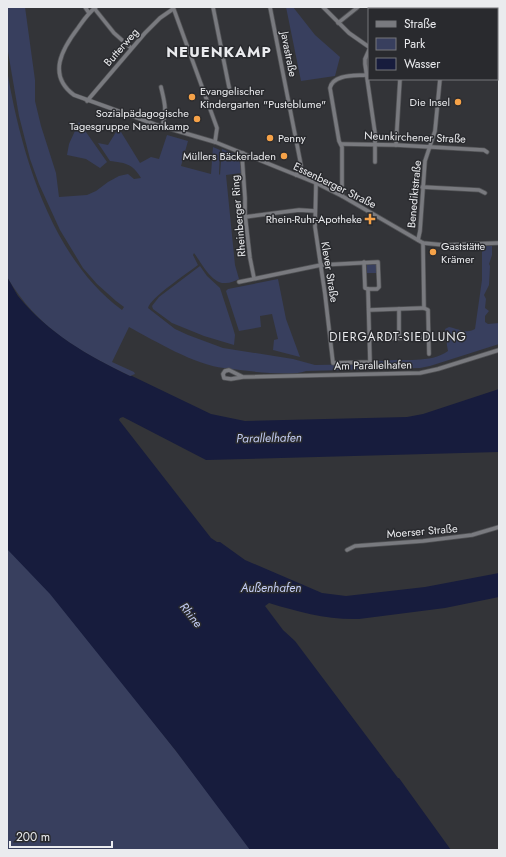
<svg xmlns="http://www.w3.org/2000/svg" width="506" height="857" font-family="Jost,sans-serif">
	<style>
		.green { fill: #383f5e }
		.water { fill: #171c3d }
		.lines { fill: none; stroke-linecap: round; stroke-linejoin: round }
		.minor-casing { stroke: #515255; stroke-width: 5 }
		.minor { stroke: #797a7f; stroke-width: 3.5 }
		.poi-dot { fill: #f6a248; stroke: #292a2e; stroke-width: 1.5 }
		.labels { text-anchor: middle; stroke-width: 3; stroke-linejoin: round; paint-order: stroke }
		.street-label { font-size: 11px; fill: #eaebee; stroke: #292a2e }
		.poi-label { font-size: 11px; fill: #eaebee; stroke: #292a2e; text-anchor: end }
		.neighbourhood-label { font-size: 12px; letter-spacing: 1px; fill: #eaebee; stroke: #292a2e }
		.water-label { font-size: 12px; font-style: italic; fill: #c3ccf4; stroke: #292a2e }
		.district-label { font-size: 15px; font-weight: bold; letter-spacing: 1px; fill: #eaebee; stroke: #292a2e }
	</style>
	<rect width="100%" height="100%" fill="#333438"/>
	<!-- green -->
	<g class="green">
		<path d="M7,7H25L35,80V101L41,126L56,173L59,197L87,195L96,191L108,182L119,176L128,174L134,179L141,178C132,163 125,163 110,161L98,143L108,145L116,132H121L140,163L151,157L159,159L167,135L188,141L181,166L211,174L213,147L220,150L219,174L220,175L222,149L239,156L241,173L226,175L235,265L239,279C235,281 230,283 226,283C212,285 201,262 194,253L193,255L198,265C189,272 150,298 148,308L175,329L188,335L223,348L293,359L315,365L370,364C374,361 378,361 382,361C403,358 430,364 448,351C446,343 447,336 445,329L449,327C459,329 466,334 475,329L482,280V246H492V255L489,264L490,266L489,285L484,295L486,299L485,308L489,311L485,316V322L488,324L499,323V344L430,366L420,368L306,371C295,375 282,373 270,373C254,372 239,370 224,368C195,365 155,341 129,327L112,362L134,372L135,374L130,376C79,351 37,328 7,277V70C21,153 51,258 122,310L124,307L116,301L97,284L83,268L60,230L39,184L30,159L19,116L7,46Z"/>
		<polygon points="286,7 293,7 315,35 340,57 335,76 301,81"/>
		<polygon points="79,122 107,162 100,168 86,159 67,155 69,144"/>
		<rect x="367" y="264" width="9" height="9"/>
		<polygon points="200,266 207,276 220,288 233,328 235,335 234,345 204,336 172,323 153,309 152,306 159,297"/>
		<polygon points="278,279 286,319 300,357 273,350 274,340 278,339 272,314 260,316 261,327 239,331 226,291 228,289"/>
		<polygon points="7,542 57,598 253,850 7,850"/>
	</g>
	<!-- water -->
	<path class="water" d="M7,277C11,283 14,290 18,296C48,333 88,356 130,376H132L211,414L245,421L407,417L423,414L499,389V452L206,460L123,417L120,418L119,420L211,538L217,542H220L245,560L322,593L346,596L425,587L499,573V597L445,608L359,619C327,620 299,612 269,603L265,606L283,630L295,641L398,778H399L451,850H250L176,751L50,594L7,549Z"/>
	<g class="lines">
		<defs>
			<g id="minor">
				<polyline points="85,7 89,13"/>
				<path d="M96,7C88,13 83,21 78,28C62,49 47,75 74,95L157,125L215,142L316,183L342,196L423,243L444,245L499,243"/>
				<polyline points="173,7 217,128 215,142"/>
				<polyline points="213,7 230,92"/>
				<polyline points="270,7 300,160 301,166 296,175"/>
				<polyline points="323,7 349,33 369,47"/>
				<polyline points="405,7 407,9"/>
				<polyline points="447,7 449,9"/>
				<polyline points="94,8 114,33 131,48"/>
				<polyline points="338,23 358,7"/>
				<polyline points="369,50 365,59 365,64 375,133 375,162"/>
				<polyline points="497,76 499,77"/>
				<path d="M161,87C165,104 167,109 162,127"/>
				<polyline points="87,101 145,33 160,18 173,9"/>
				<polyline points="341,144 396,145 484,150 487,152"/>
				<polyline points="396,145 400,79"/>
				<polyline points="243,153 242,156 245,198 245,214 250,258 254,278"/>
				<polyline points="316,183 315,227 325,294 333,363 370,362 368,289 365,288 364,262"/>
				<polyline points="422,187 479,190 485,193"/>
				<path d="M342,196V147L339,141L330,88C333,74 355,76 366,75"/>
				<polyline points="245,217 299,210 315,211"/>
				<polyline points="418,240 420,231 425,161 435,131 440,79"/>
				<polyline points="423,243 424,308 428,310 429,354"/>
				<polyline points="239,282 321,265 378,262 379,287 377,289 368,289"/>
				<polyline points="399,309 399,338"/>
				<polyline points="369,310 424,308"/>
				<polyline points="369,339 429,337"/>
				<polyline points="243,377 229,370 225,371 223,374 224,378 231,379 243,377 420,373 438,369 499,350"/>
				<polyline points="347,550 355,546 423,541 472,535 499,527"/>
			</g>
		</defs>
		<!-- minor casing -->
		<use href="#minor" class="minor-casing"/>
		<!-- minor -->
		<use href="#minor" class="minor"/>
	</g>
	<!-- markers -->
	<g class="poi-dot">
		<circle cx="192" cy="97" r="4"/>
		<circle cx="458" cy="102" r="4"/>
		<circle cx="197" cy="119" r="4"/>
		<circle cx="270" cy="138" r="4"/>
		<circle cx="284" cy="156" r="4"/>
		<path d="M368 213h4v4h4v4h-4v4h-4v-4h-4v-4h4z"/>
		<circle cx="433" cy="252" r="4"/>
	</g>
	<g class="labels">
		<!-- street labels -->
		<g class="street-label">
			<text transform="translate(121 47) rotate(-49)" y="4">Butterweg</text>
			<text transform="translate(289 54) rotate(79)" y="4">Javastraße</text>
			<text transform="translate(415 137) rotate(2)" y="4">Neunkirchener Straße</text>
			<text transform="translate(335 185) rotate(26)" y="4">Essenberger Straße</text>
			<text transform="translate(414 194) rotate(-85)" y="4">Benediktstraße</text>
			<text transform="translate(238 216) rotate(-95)" y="4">Rheinberger Ring</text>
			<text transform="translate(330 272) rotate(81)" y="4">Klever Straße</text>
			<text transform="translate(373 365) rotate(-1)" y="4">Am Parallelhafen</text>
			<text transform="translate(422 531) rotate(-5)" y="4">Moerser Straße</text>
		</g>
		<!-- poi labels -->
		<g class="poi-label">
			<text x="200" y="95" text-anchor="start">Evangelischer<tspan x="200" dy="13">Kindergarten "Pusteblume"</tspan></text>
			<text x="450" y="106">Die Insel</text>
			<text x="189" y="117">Sozialpädagogische<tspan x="189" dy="13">Tagesgruppe Neuenkamp</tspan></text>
			<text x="278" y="142" text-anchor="start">Penny</text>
			<text x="276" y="160">Müllers Bäckerladen</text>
			<text x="362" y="223">Rhein-Ruhr-Apotheke</text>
			<text x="441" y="250" text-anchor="start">Gaststätte<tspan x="441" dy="13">Krämer</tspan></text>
		</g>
		<!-- neighbourhood labels -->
		<g class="neighbourhood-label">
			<text x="398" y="341">DIERGARDT-SIEDLUNG</text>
		</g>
		<!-- water labels -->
		<g class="water-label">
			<text transform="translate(269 438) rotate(-1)" y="4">Parallelhafen</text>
			<text x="271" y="592">Außenhafen</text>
			<text transform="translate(191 615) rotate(51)" y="4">Rhine</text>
		</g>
		<!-- district labels -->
		<g class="district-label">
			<text x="219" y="57">NEUENKAMP</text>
		</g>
	</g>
	<!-- border -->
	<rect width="506" height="857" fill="none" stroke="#eaebee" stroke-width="16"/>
	<!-- legend -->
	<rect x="368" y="8" width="130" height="72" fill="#292a2e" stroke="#76777b"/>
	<rect x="376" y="21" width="20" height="6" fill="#797a7f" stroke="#76777b"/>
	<text x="404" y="28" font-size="12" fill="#eaebee">Straße</text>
	<rect x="376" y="38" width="20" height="12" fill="#383f5e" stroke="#76777b"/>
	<text x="404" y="48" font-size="12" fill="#eaebee">Park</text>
	<rect x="376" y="58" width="20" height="12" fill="#171c3d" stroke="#76777b"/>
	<text x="404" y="68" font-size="12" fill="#eaebee">Wasser</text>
	<!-- scale -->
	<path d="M10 841v6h102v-6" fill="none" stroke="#eaebee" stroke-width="2"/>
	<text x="16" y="841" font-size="12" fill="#eaebee" stroke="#292a2e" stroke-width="3" paint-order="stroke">200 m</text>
</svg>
